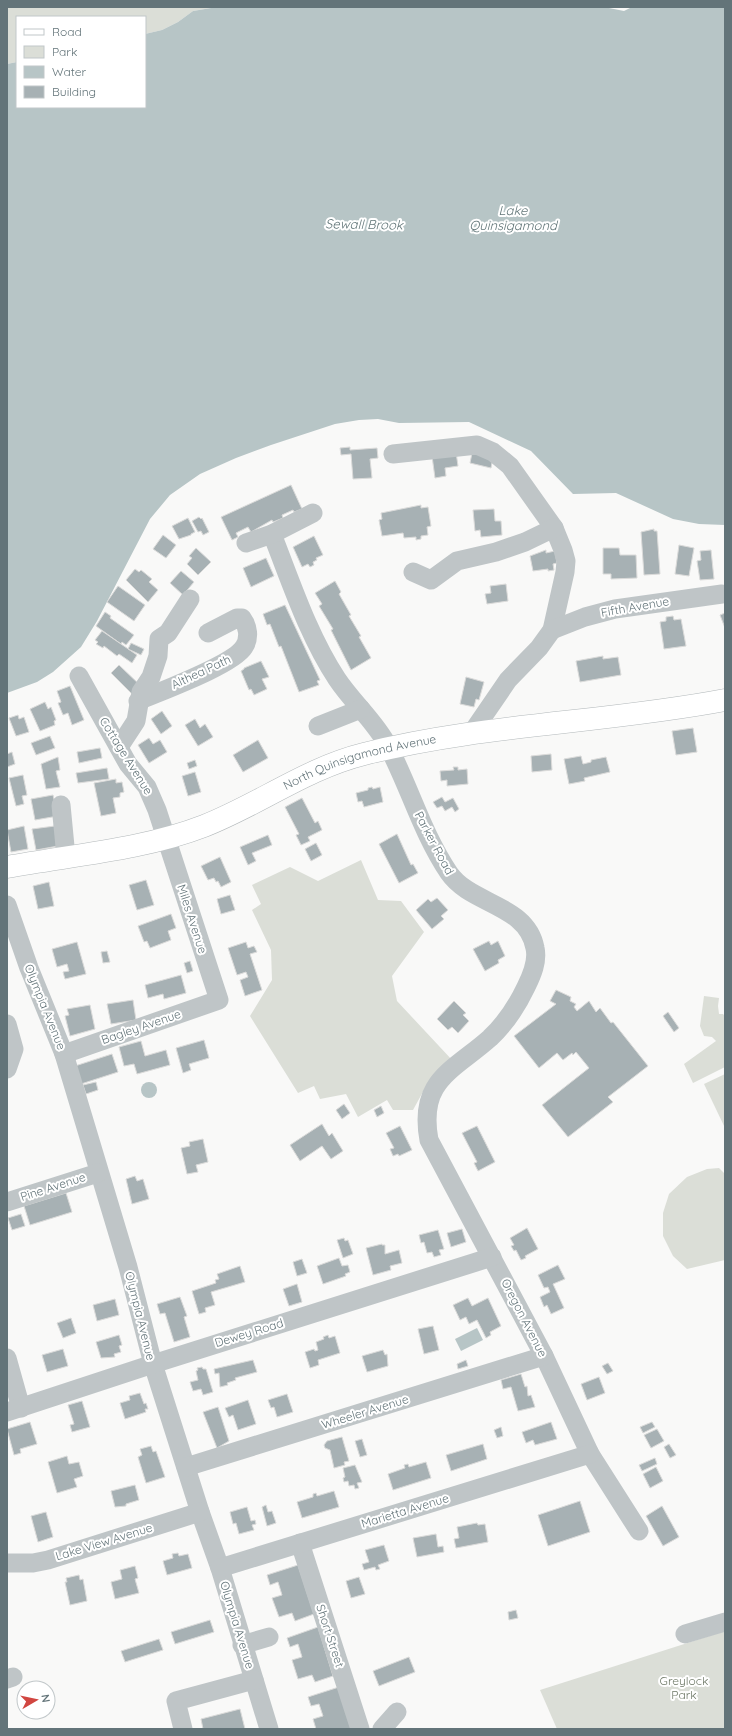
<svg xmlns="http://www.w3.org/2000/svg" width="732" height="1736" font-family="Quicksand,sans-serif">
	<style>
		.green { fill: #dbded7 }
		.water { fill: #b7c5c6 }
		.building { fill: #a7b1b4; stroke: #dbdbda }
		.lines { fill: none; stroke-linecap: round; stroke-linejoin: round }
		.major-casing { stroke: #b3b9bb; stroke-width: 23 }
		.minor { stroke: #bfc5c7; stroke-width: 19 }
		.major { stroke: #fff; stroke-width: 22 }
		.labels { text-anchor: middle; stroke-width: 4; stroke-linejoin: round; paint-order: stroke }
		.street-label { font-size: 12px; fill: #637479; stroke: #fff }
		.park-label { font-size: 12px; fill: #6d7866; stroke: #fff }
		.water-label { font-size: 13px; font-style: italic; fill: #637779; stroke: #fff }
	</style>
	<rect width="100%" height="100%" fill="#f9f9f8"/>
	<!-- green -->
	<g class="green">
		<polygon points="7,7 217,7 193,11 178,22 162,30 145,34 145,17 17,17 17,62 7,64"/>
		<polygon points="361,860 378,900 401,901 424,932 392,976 397,1001 453,1061 430,1079 413,1110 393,1110 387,1100 358,1117 346,1094 320,1099 314,1086 298,1093 250,1016 272,980 271,950 252,910 261,904 252,885 290,867 318,881"/>
		<polygon points="704,996 719,998 718,1006 719,1014 723,1014 725,1016 725,1067 693,1083 684,1064 716,1041 712,1037 704,1036 700,1026"/>
		<polygon points="725,1074 725,1128 704,1084"/>
		<polygon points="719,1168 725,1174 725,1260 687,1269 673,1256 663,1236 663,1213 669,1194 687,1177 707,1169"/>
		<polygon points="725,1631 725,1729 557,1729 540,1690"/>
	</g>
	<!-- water -->
	<g class="water">
		<polygon points="217,7 604,7 624,11 632,7 725,7 725,525 699,524 673,519 616,493 573,494 531,451 469,422 399,423 378,419 359,420 335,424 271,445 236,458 200,474 170,495 150,519 97,621 81,647 53,672 37,682 7,693 7,64 17,62 17,107 145,107 145,34 162,30 178,22 193,11"/>
		<circle cx="149" cy="1090" r="8"/>
		<polygon points="477,1328 483,1340 461,1351 455,1339"/>
	</g>
	<!-- building -->
	<g class="building">
		<polygon points="350,447 350,450 377,448 378,458 370,459 372,478 353,479 351,454 341,455 340,448"/>
		<polygon points="456,452 458,466 445,468 446,476 435,478 432,456"/>
		<polygon points="472,453 493,457 491,468 470,463"/>
		<polygon points="291,485 302,509 294,512 293,510 282,515 283,518 273,522 272,520 251,532 248,527 236,533 238,537 232,540 221,517"/>
		<polygon points="421,505 421,508 428,507 431,526 427,527 428,535 421,536 421,539 416,540 416,537 404,538 403,533 382,536 379,520 382,519 381,513"/>
		<polygon points="494,509 495,521 501,521 502,535 481,537 480,530 475,531 473,510"/>
		<polygon points="199,517 201,519 202,518 209,532 203,535 201,531 198,532 192,521"/>
		<polygon points="188,518 195,532 191,534 191,535 179,539 172,526"/>
		<polygon points="654,529 654,531 657,531 660,574 644,575 641,532"/>
		<polygon points="163,535 176,545 166,558 153,549"/>
		<polygon points="314,536 323,555 316,558 317,560 313,562 314,565 310,567 308,564 302,567 293,547"/>
		<polygon points="679,545 694,548 689,576 675,574"/>
		<polygon points="196,548 211,562 198,575 187,564 192,558 189,556"/>
		<polygon points="603,548 619,548 620,555 636,555 637,578 611,579 611,574 603,574"/>
		<polygon points="546,550 546,553 555,551 557,563 553,564 554,570 548,571 548,569 533,571 530,556"/>
		<polygon points="711,550 714,579 700,580 697,561 701,560 700,551"/>
		<polygon points="266,558 274,576 251,587 243,568"/>
		<polygon points="135,569 139,572 141,570 152,579 149,582 158,590 148,602 126,580"/>
		<polygon points="181,571 194,582 183,595 170,583"/>
		<polygon points="335,581 341,592 339,594 351,615 349,616 361,636 359,637 371,658 351,670 331,630 333,629 319,606 322,604 315,593"/>
		<polygon points="506,584 508,601 487,604 485,594 491,593 490,586"/>
		<polygon points="118,586 145,605 134,621 107,602"/>
		<polygon points="285,605 320,680 317,681 319,685 299,692 281,646 279,647 270,624 267,625 263,614"/>
		<polygon points="105,612 111,616 110,618 134,635 126,645 122,642 121,644 96,626"/>
		<polygon points="725,613 725,628 720,615"/>
		<polygon points="673,616 674,620 681,619 686,646 664,649 660,622 666,621 666,617"/>
		<polygon points="102,631 137,655 132,663 119,654 117,656 104,646 103,648 96,644 98,642 95,640"/>
		<polygon points="131,643 144,649 141,655 128,649"/>
		<polygon points="603,656 603,659 618,657 621,675 580,682 576,661"/>
		<polygon points="261,661 269,677 262,679 267,689 254,695 251,689 249,690 241,671 244,669 244,668"/>
		<polygon points="119,665 142,687 134,696 111,673"/>
		<polygon points="466,677 484,682 479,700 476,699 474,707 460,704"/>
		<polygon points="70,686 84,720 72,725 68,713 63,715 58,703 61,702 57,691"/>
		<polygon points="45,702 48,709 51,707 56,720 54,721 55,725 40,731 30,709"/>
		<polygon points="162,711 172,726 161,734 151,719"/>
		<polygon points="18,715 19,719 24,717 29,732 16,736 9,718"/>
		<polygon points="195,719 200,728 205,724 213,737 198,746 185,725"/>
		<polygon points="693,728 697,752 676,755 672,731"/>
		<polygon points="50,736 55,748 36,755 31,743"/>
		<polygon points="149,738 153,744 160,740 167,752 149,763 138,745"/>
		<polygon points="258,740 268,758 243,772 233,755"/>
		<polygon points="100,748 102,758 79,763 77,752"/>
		<polygon points="12,752 15,764 7,767 7,754"/>
		<polygon points="551,754 552,770 532,772 531,756"/>
		<polygon points="581,756 583,764 591,762 591,760 606,757 610,772 584,778 585,781 569,784 564,759"/>
		<polygon points="58,757 60,770 56,771 60,787 46,789 41,764"/>
		<polygon points="195,760 197,766 189,769 187,763"/>
		<polygon points="453,767 458,767 458,770 467,769 468,784 447,786 447,780 441,781 440,771 454,770"/>
		<polygon points="107,768 109,779 78,783 76,773"/>
		<polygon points="195,772 201,792 188,796 182,776"/>
		<polygon points="23,775 27,795 22,796 24,804 16,806 9,778"/>
		<polygon points="116,779 116,783 122,782 124,792 120,793 120,797 113,798 116,813 101,816 94,783"/>
		<polygon points="372,787 373,789 380,787 383,802 364,807 362,801 358,802 356,793 368,790 368,788"/>
		<polygon points="53,795 58,816 35,820 31,799"/>
		<polygon points="442,797 445,802 453,798 459,809 455,812 452,807 445,811 442,806 437,808 433,802"/>
		<polygon points="302,798 315,823 318,821 322,830 308,837 310,841 301,845 296,835 299,834 285,807"/>
		<polygon points="24,826 28,849 11,852 7,830"/>
		<polygon points="55,826 58,846 36,850 32,829"/>
		<polygon points="397,834 411,865 413,864 418,873 399,883 379,844"/>
		<polygon points="268,835 272,845 252,853 256,861 248,865 240,847"/>
		<polygon points="316,843 322,855 311,861 305,849"/>
		<polygon points="220,857 231,882 221,887 218,881 216,882 214,878 208,880 201,866"/>
		<polygon points="146,880 154,905 137,910 129,885"/>
		<polygon points="49,882 54,906 38,909 33,886"/>
		<polygon points="230,895 235,910 221,914 217,899"/>
		<polygon points="437,898 448,910 441,916 444,919 432,929 416,910 428,899 431,902"/>
		<polygon points="171,914 176,928 168,931 171,940 150,948 147,941 144,942 138,926"/>
		<polygon points="489,941 491,945 498,941 505,956 498,960 499,963 485,971 473,949"/>
		<polygon points="77,942 86,974 65,979 63,972 69,971 67,964 57,967 52,949"/>
		<polygon points="246,942 248,948 254,946 257,952 250,954 262,990 245,996 240,980 248,977 246,972 237,975 228,948"/>
		<polygon points="107,951 110,962 103,963 101,952"/>
		<polygon points="190,961 193,971 187,973 184,963"/>
		<polygon points="181,975 186,993 164,999 163,994 148,998 145,985"/>
		<polygon points="556,990 571,997 570,1001 576,1004 574,1007 577,1011 589,1001 596,1012 600,1008 611,1023 613,1022 648,1066 608,1097 613,1102 568,1137 542,1105 589,1068 576,1052 573,1055 572,1053 563,1060 557,1053 539,1068 514,1036 556,1004 550,1001"/>
		<polygon points="133,1000 136,1020 111,1024 107,1004"/>
		<polygon points="454,1001 466,1013 463,1015 469,1021 458,1033 452,1027 448,1030 437,1019"/>
		<polygon points="90,1005 95,1029 70,1036 65,1016 69,1015 67,1009"/>
		<polygon points="668,1012 679,1028 674,1032 663,1016"/>
		<polygon points="204,1040 209,1058 189,1064 191,1070 183,1073 176,1048"/>
		<polygon points="141,1041 145,1056 166,1050 170,1065 137,1074 134,1064 124,1066 119,1047"/>
		<polygon points="112,1054 118,1072 81,1084 75,1066"/>
		<polygon points="96,1082 98,1090 86,1094 83,1085"/>
		<polygon points="344,1104 350,1113 342,1119 336,1110"/>
		<polygon points="381,1106 384,1113 377,1117 374,1110"/>
		<polygon points="322,1124 329,1136 332,1133 343,1151 331,1159 322,1146 300,1161 290,1145"/>
		<polygon points="400,1126 412,1150 399,1156 398,1154 393,1156 390,1149 394,1148 386,1133"/>
		<polygon points="477,1126 495,1162 478,1171 474,1163 477,1162 462,1133"/>
		<polygon points="203,1139 208,1162 196,1165 198,1172 187,1174 181,1148 190,1146 189,1142"/>
		<polygon points="135,1176 137,1181 143,1179 149,1199 132,1204 126,1179"/>
		<polygon points="66,1193 72,1212 30,1225 24,1206"/>
		<polygon points="21,1214 25,1226 12,1230 8,1218"/>
		<polygon points="527,1228 538,1249 525,1256 526,1258 521,1260 516,1250 514,1251 511,1246 514,1245 510,1238"/>
		<polygon points="462,1229 466,1242 451,1247 447,1233"/>
		<polygon points="438,1230 444,1249 439,1250 441,1255 434,1257 432,1252 427,1253 424,1242 421,1243 419,1235"/>
		<polygon points="344,1238 345,1241 348,1240 353,1254 343,1258 337,1240"/>
		<polygon points="382,1244 382,1245 385,1245 385,1254 399,1250 402,1263 390,1266 391,1270 373,1275 366,1248"/>
		<polygon points="339,1258 342,1266 348,1265 350,1272 345,1274 346,1276 323,1284 317,1266"/>
		<polygon points="302,1259 307,1273 297,1276 293,1262"/>
		<polygon points="558,1265 565,1279 553,1284 564,1308 551,1314 547,1305 544,1307 540,1297 550,1292 548,1287 544,1288 538,1275"/>
		<polygon points="240,1266 245,1282 211,1292 215,1305 205,1308 206,1312 199,1314 192,1291 216,1283 215,1280 219,1279 217,1274"/>
		<polygon points="297,1284 302,1302 289,1306 283,1289"/>
		<polygon points="180,1297 187,1316 184,1317 190,1337 174,1342 165,1313 160,1314 157,1304"/>
		<polygon points="468,1298 472,1306 488,1298 501,1326 490,1332 491,1335 486,1338 477,1320 469,1324 466,1317 460,1320 453,1305"/>
		<polygon points="115,1299 119,1315 97,1321 93,1305"/>
		<polygon points="71,1318 76,1333 63,1338 57,1323"/>
		<polygon points="433,1326 439,1350 424,1354 418,1329"/>
		<polygon points="119,1335 122,1345 119,1346 121,1352 114,1354 115,1357 101,1358 96,1342"/>
		<polygon points="328,1335 329,1338 335,1336 340,1353 318,1360 319,1365 310,1368 305,1352 314,1349 315,1351 318,1350 316,1342 324,1339 323,1337"/>
		<polygon points="63,1349 68,1366 47,1372 42,1355"/>
		<polygon points="383,1350 385,1355 387,1354 388,1366 367,1372 362,1356"/>
		<polygon points="253,1360 257,1372 235,1378 236,1380 227,1383 228,1385 220,1387 219,1373 215,1374 214,1369"/>
		<polygon points="466,1360 468,1366 458,1369 457,1364"/>
		<polygon points="608,1363 613,1371 607,1374 602,1366"/>
		<polygon points="202,1367 203,1369 206,1369 213,1392 203,1395 201,1389 193,1391 190,1382 198,1380 196,1371 198,1370 197,1368"/>
		<polygon points="521,1374 525,1387 527,1386 528,1396 531,1395 535,1407 518,1411 511,1387 503,1389 501,1380"/>
		<polygon points="599,1377 605,1393 587,1400 581,1384"/>
		<polygon points="140,1393 144,1404 146,1403 148,1409 145,1409 146,1412 125,1419 120,1403 130,1400 129,1396"/>
		<polygon points="287,1394 293,1412 277,1417 274,1407 271,1408 268,1400"/>
		<polygon points="248,1400 256,1424 238,1430 233,1415 229,1417 225,1408"/>
		<polygon points="82,1401 90,1427 72,1432 70,1425 74,1424 68,1405"/>
		<polygon points="218,1407 229,1441 217,1448 203,1412"/>
		<polygon points="30,1422 37,1444 20,1449 21,1453 14,1455 7,1429"/>
		<polygon points="551,1422 557,1439 535,1445 533,1440 526,1443 522,1432"/>
		<polygon points="652,1422 655,1427 643,1433 640,1427"/>
		<polygon points="501,1427 503,1436 497,1438 494,1430"/>
		<polygon points="657,1429 664,1441 651,1448 644,1435"/>
		<polygon points="342,1437 349,1461 344,1462 345,1465 334,1468 330,1450 325,1448 324,1445 327,1441"/>
		<polygon points="362,1439 367,1455 360,1457 355,1441"/>
		<polygon points="483,1444 487,1459 451,1471 446,1455"/>
		<polygon points="669,1444 676,1455 670,1458 664,1447"/>
		<polygon points="151,1446 153,1452 156,1451 165,1477 146,1483 138,1457 142,1455 140,1449"/>
		<polygon points="67,1456 69,1464 79,1462 83,1476 74,1479 77,1487 57,1493 48,1462"/>
		<polygon points="655,1458 657,1464 642,1471 639,1465"/>
		<polygon points="426,1462 431,1478 393,1490 388,1474 405,1468 404,1465 408,1464 409,1467"/>
		<polygon points="355,1465 362,1482 357,1483 359,1488 355,1489 354,1485 349,1486 348,1481 344,1482 343,1478 345,1477 343,1468"/>
		<polygon points="656,1467 663,1481 650,1488 643,1474"/>
		<polygon points="135,1485 139,1500 126,1504 126,1506 115,1507 111,1491"/>
		<polygon points="334,1491 339,1507 302,1518 297,1502 313,1497 313,1494 316,1493 317,1496"/>
		<polygon points="580,1501 590,1532 548,1546 538,1515"/>
		<polygon points="266,1505 268,1512 272,1511 276,1523 267,1526 262,1507"/>
		<polygon points="662,1506 679,1537 663,1546 646,1516"/>
		<polygon points="247,1507 251,1521 255,1520 256,1524 252,1525 254,1530 239,1534 236,1523 233,1524 230,1512"/>
		<polygon points="46,1512 53,1537 38,1542 31,1516"/>
		<polygon points="477,1523 478,1525 485,1524 488,1542 456,1548 454,1539 459,1538 457,1527"/>
		<polygon points="436,1534 438,1547 443,1546 444,1552 417,1557 413,1538"/>
		<polygon points="384,1545 389,1561 378,1565 380,1569 376,1570 375,1567 364,1570 362,1564 369,1562 365,1550"/>
		<polygon points="178,1553 179,1556 188,1554 192,1568 167,1575 163,1561 173,1558 172,1554"/>
		<polygon points="298,1565 314,1614 295,1621 292,1613 279,1617 272,1598 282,1595 278,1582 270,1585 267,1575"/>
		<polygon points="135,1566 138,1578 135,1579 139,1593 115,1599 111,1582 122,1579 120,1570"/>
		<polygon points="79,1575 80,1580 83,1579 87,1601 70,1605 65,1582 67,1582 66,1578"/>
		<polygon points="359,1577 365,1594 351,1598 346,1581"/>
		<polygon points="516,1610 518,1618 509,1620 508,1612"/>
		<polygon points="210,1620 214,1632 175,1644 171,1632"/>
		<polygon points="318,1627 333,1676 315,1682 312,1675 298,1679 292,1660 302,1657 298,1644 290,1647 287,1638"/>
		<polygon points="159,1639 163,1650 125,1662 121,1651"/>
		<polygon points="409,1657 415,1672 379,1686 373,1671"/>
		<polygon points="339,1687 353,1729 316,1729 313,1719 323,1716 319,1704 311,1706 308,1697"/>
		<polygon points="240,1709 245,1729 203,1729 201,1719"/>
	</g>
	<g class="lines">
		<defs>
			<g id="major">
				<path id="s1" d="M7,867C72,855 142,850 204,826C258,805 307,768 364,754C482,724 605,723 725,700"/>
			</g>
		</defs>
		<!-- major casing -->
		<use href="#major" class="major-casing"/>
		<!-- minor -->
		<g class="minor">
			<polyline points="393,454 477,445 493,452 510,466 554,528 563,550 566,561 565,572 552,630 539,648 508,680 471,734"/>
			<path d="M272,534C291,582 308,635 337,679C353,703 375,721 388,746C410,788 422,833 449,873C471,905 527,904 535,948C538,961 532,975 526,987C517,1006 506,1023 490,1038C453,1071 418,1080 429,1140L544,1356L590,1454L639,1531"/>
			<polyline points="246,543 272,534 313,513"/>
			<polyline points="413,572 431,580 457,561 496,552 525,542 554,528"/>
			<polyline points="552,630 585,617 615,609 722,594"/>
			<path d="M138,701C161,691 233,665 244,647C250,638 248,626 242,618H237L208,633"/>
			<polyline points="318,726 361,709"/>
			<polyline points="119,747 136,721 141,692 151,677 158,656 159,639 168,633 190,599"/>
			<polyline points="61,805 66,857"/>
			<polyline points="7,905 29,968 64,1054 128,1267 153,1364 200,1512 220,1568 269,1729"/>
			<polyline points="7,1024 14,1049 7,1069"/>
			<polyline points="64,1054 219,1000 157,810 147,787 128,764 79,676"/>
			<polyline points="7,1202 98,1173"/>
			<polyline points="7,1358 21,1408"/>
			<polyline points="7,1412 153,1364 492,1257"/>
			<polyline points="186,1467 544,1356"/>
			<polyline points="300,1543 360,1729"/>
			<polyline points="7,1563 33,1563 48,1560 200,1512"/>
			<polyline points="220,1568 590,1454"/>
			<polyline points="685,1634 725,1622"/>
			<polyline points="242,1645 269,1637"/>
			<polyline points="7,1679 13,1677"/>
			<polyline points="183,1729 176,1701 254,1680"/>
			<polyline points="382,1729 397,1712"/>
		</g>
		<!-- major -->
		<use href="#major" class="major"/>
	</g>
	<g class="labels">
		<!-- street labels -->
		<g class="street-label">
			<text transform="translate(635 607) rotate(-10)" y="4">Fifth Avenue</text>
			<text transform="translate(201 672) rotate(-25)" y="4">Althea Path</text>
			<text transform="translate(126 756) rotate(58)" y="4">Cottage Avenue</text>
			<text dy="4" stroke="none"><textPath href="#s1" startOffset="371">North Quinsigamond Avenue</textPath></text>
			<text transform="translate(434 843) rotate(62)" y="4">Parker Road</text>
			<text transform="translate(192 919) rotate(72)" y="4">Miles Avenue</text>
			<text transform="translate(45 1007) rotate(68)" y="4">Olympia Avenue</text>
			<text transform="translate(141 1027) rotate(-19)" y="4">Bagley Avenue</text>
			<text transform="translate(53 1187) rotate(-18)" y="4">Pine Avenue</text>
			<text transform="translate(140 1316) rotate(76)" y="4">Olympia Avenue</text>
			<text transform="translate(524 1318) rotate(63)" y="4">Oregon Avenue</text>
			<text transform="translate(249 1333) rotate(-17)" y="4">Dewey Road</text>
			<text transform="translate(365 1412) rotate(-17)" y="4">Wheeler Avenue</text>
			<text transform="translate(405 1511) rotate(-17)" y="4">Marietta Avenue</text>
			<text transform="translate(104 1542) rotate(-17)" y="4">Lake View Avenue</text>
			<text transform="translate(237 1625) rotate(73)" y="4">Olympia Avenue</text>
			<text transform="translate(330 1636) rotate(72)" y="4">Short Street</text>
		</g>
		<!-- park labels -->
		<g class="park-label">
			<text x="684" y="1685">Greylock<tspan x="684" dy="14">Park</tspan></text>
		</g>
		<!-- water labels -->
		<g class="water-label">
			<text x="513" y="215">Lake<tspan x="513" dy="15">Quinsigamond</tspan></text>
			<text transform="translate(364 224) rotate(1)" y="5">Sewall Brook</text>
		</g>
	</g>
	<!-- border -->
	<rect width="732" height="1736" fill="none" stroke="#637479" stroke-width="16"/>
	<!-- legend -->
	<rect x="16" y="16" width="130" height="92" fill="#ffffff" stroke="#c1c7c9"/>
	<rect x="24" y="29" width="20" height="6" fill="#ffffff" stroke="#c1c7c9"/>
	<text x="52" y="36" font-size="12" fill="#637479">Road</text>
	<rect x="24" y="46" width="20" height="12" fill="#dbded7" stroke="#c1c7c9"/>
	<text x="52" y="56" font-size="12" fill="#637479">Park</text>
	<rect x="24" y="66" width="20" height="12" fill="#b7c5c6" stroke="#c1c7c9"/>
	<text x="52" y="76" font-size="12" fill="#637479">Water</text>
	<rect x="24" y="86" width="20" height="12" fill="#a7b1b4" stroke="#c1c7c9"/>
	<text x="52" y="96" font-size="12" fill="#637479">Building</text>
	<!-- north arrow -->
	<g transform="translate(36 1700) rotate(81)"><circle r="19" fill="#ffffff" stroke="#c1c7c9"/>
	<path d="M0-3L7 15L0 10L-7 15Z" fill="#d14641"/>
	<text y="-6" font-size="11" font-weight="bold" text-anchor="middle" fill="#637479">N</text>
	</g>
</svg>
